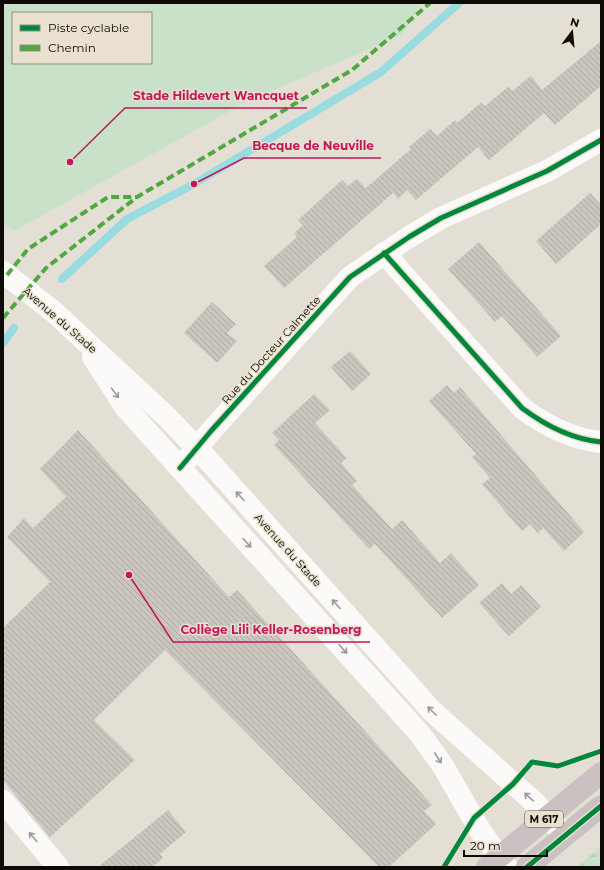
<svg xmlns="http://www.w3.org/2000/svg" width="604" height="870" font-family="Montserrat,sans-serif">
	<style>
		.grass { fill: url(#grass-tufts) }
		.pitch { fill: #c9e0c9; fill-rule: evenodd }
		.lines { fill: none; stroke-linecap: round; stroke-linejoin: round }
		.stream { stroke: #98dbe0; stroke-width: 8 }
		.building { fill: url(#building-back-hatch) }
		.minor { stroke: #fbfaf9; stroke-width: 22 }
		.secondary { stroke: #fbfaf9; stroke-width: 22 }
		.primary { stroke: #cbc1c2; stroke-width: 22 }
		.quiet { stroke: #51a840; stroke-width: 4; stroke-dasharray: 8 4; stroke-linecap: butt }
		.cycleway-casing { stroke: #eae0cf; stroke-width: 8 }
		.cycleway { stroke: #00873e; stroke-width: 5 }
		.oneway { stroke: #9c9a98 }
		.labels { text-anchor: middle; stroke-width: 3; stroke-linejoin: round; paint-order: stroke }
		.shield { fill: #eae0cf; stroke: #504b42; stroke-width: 1 }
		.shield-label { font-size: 10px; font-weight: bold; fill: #0e0b06 }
		.street-label { font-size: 11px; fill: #0e0b06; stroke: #eae0cf }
		.leader { fill: none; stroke: #c2185b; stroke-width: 1.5 }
		.callout-dot { fill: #c2185b; stroke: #eae0cf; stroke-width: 1.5 }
		.callout-label { font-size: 12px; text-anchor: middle; font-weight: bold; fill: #c2185b; stroke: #eae0cf; stroke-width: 3; stroke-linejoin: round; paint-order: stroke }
	</style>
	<defs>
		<pattern id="grass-tufts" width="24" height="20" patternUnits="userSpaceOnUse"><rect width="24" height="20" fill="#c9e0c9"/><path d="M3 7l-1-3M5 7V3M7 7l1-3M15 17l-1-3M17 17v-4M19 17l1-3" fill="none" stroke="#abbfab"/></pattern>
		<pattern id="building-back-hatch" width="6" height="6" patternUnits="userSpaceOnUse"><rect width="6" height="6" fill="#cac6be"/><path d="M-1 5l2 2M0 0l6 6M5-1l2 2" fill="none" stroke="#aca9a2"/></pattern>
	</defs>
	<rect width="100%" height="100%" fill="#e4dfd5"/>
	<!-- grass -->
	<polygon class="grass" points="601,846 601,867 577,867"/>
	<!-- pitch -->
	<path class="pitch" d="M3,3H422L402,35L248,101L14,231L3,223ZM13,13H151V63H13Z"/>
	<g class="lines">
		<!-- stream -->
		<g class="stream">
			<polyline points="62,279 127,219 194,184 381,72 459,3"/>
			<polyline points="3,343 14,328"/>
		</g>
	</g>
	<!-- building -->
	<g class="building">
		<polygon points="601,41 601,86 555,125 544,113 489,160 478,147 416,200 407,190 398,199 393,193 284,288 264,266 297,237 294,233 303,225 298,220 342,180 348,186 357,179 366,188 411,149 409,147 430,129 437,136 455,120 457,123 481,103 485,106 508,87 512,91 531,76 542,90"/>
		<polygon points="590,193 601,205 601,224 556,264 536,241"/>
		<polygon points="479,242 561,336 537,357 502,316 495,322 448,269"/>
		<polygon points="212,302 236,324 227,333 237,341 217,363 184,333"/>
		<polygon points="350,351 371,374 352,391 331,367"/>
		<polygon points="447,385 454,393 460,387 584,532 564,551 543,528 538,533 530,524 522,531 482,484 490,478 472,457 476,454 429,401"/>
		<polygon points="314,394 330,410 315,423 347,458 341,463 357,481 352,485 392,529 402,520 440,563 451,553 479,585 442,618 375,544 369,549 274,445 279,440 272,433"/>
		<polygon points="78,430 229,597 237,590 432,805 424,811 436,824 389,867 379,867 165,650 94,720 135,760 50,837 3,780 3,628 50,582 7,537 24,518 33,528 66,497 40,469"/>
		<polygon points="502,583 511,594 521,585 541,607 509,636 479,603"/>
		<polygon points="168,810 186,832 160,854 163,858 152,867 98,867"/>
	</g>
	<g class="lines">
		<!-- minor -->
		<g class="minor">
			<path d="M384,253L522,408C546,426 571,439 601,442"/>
			<polyline points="180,468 211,431 350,277 409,237 441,218 547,171 601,140"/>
			<polyline points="3,801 58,867"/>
		</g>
		<!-- secondary -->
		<g class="secondary">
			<polyline points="3,272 54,312 167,417 209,461 432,711 534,802 565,836"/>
			<polyline points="93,357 126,408 420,734 443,766 481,832 507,867"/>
		</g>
		<!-- primary -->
		<g class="primary">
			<polyline points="487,867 601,773"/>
			<polyline points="527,867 601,806"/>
		</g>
		<!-- quiet -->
		<g class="quiet">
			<polyline points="7,275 28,249 108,197 137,197"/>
			<polyline points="3,318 46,268 137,197 352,70 430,3"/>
		</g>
		<defs>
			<g id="cycleway">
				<path d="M384,253L522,408C546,426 571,439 601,442"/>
				<polyline points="180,468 211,431 350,277 409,237 441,218 547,171 601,140"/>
				<polyline points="444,867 474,818 513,784 532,762 558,766 601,751"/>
				<polyline points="527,867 601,806"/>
			</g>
		</defs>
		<!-- cycleway casing -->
		<use href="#cycleway" class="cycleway-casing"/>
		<!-- cycleway -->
		<use href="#cycleway" class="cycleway"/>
	</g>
	<!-- one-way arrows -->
	<defs><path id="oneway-shaft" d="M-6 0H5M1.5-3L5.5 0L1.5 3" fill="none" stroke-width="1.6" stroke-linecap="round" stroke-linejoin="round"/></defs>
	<g class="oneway">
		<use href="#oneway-shaft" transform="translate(115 393) rotate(54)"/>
		<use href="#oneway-shaft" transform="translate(240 496) rotate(-132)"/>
		<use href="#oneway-shaft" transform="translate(247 543) rotate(48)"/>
		<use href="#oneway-shaft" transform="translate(336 604) rotate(-132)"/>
		<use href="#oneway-shaft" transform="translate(343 649) rotate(48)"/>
		<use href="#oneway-shaft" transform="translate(432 711) rotate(-135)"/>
		<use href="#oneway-shaft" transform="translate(438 758) rotate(57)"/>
		<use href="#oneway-shaft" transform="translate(529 797) rotate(-138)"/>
		<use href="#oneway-shaft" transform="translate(33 837) rotate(-130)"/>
	</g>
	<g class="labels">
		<!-- shield labels -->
		<rect class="shield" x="525" y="811" width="38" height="16" rx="3"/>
		<g class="shield-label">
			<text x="544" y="823">M 617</text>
		</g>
		<!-- street labels -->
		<g class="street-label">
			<text transform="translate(60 320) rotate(41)" y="4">Avenue du Stade</text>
			<text transform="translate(271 350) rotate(-48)" y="4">Rue du Docteur Calmette</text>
			<text transform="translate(288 550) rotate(48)" y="4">Avenue du Stade</text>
		</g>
	</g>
	<!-- callouts -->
	<path class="leader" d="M70 162L125 108H307M194 184L244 158H381M129 575L173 642H370"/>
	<g class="callout-dot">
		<circle cx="70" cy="162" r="4"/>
		<circle cx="194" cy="184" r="4"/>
		<circle cx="129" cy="575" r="4"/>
	</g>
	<g class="callout-label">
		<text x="216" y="100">Stade Hildevert Wancquet</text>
		<text x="313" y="150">Becque de Neuville</text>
		<text x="271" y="634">Collège Lili Keller-Rosenberg</text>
	</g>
	<!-- border -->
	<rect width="604" height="870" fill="none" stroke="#0e0b06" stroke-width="8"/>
	<!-- legend -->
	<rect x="12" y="12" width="140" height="52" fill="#eae0cf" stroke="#928b7f"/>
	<rect x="20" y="25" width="20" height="6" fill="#00873e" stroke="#928b7f"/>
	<text x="48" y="32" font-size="12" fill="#0e0b06">Piste cyclable</text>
	<rect x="20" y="45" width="20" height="6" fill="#51a840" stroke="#928b7f"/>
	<text x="48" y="52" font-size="12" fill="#0e0b06">Chemin</text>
	<!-- north arrow -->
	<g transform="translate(572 32) rotate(16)" stroke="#eae0cf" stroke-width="3" paint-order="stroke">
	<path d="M0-3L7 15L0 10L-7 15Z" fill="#0e0b06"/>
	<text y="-6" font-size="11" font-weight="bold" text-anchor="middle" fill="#0e0b06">N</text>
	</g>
	<!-- scale -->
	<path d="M464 850v6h83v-6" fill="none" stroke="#0e0b06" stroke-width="2"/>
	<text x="470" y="850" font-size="12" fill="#0e0b06" stroke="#eae0cf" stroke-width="3" paint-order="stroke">20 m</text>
</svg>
